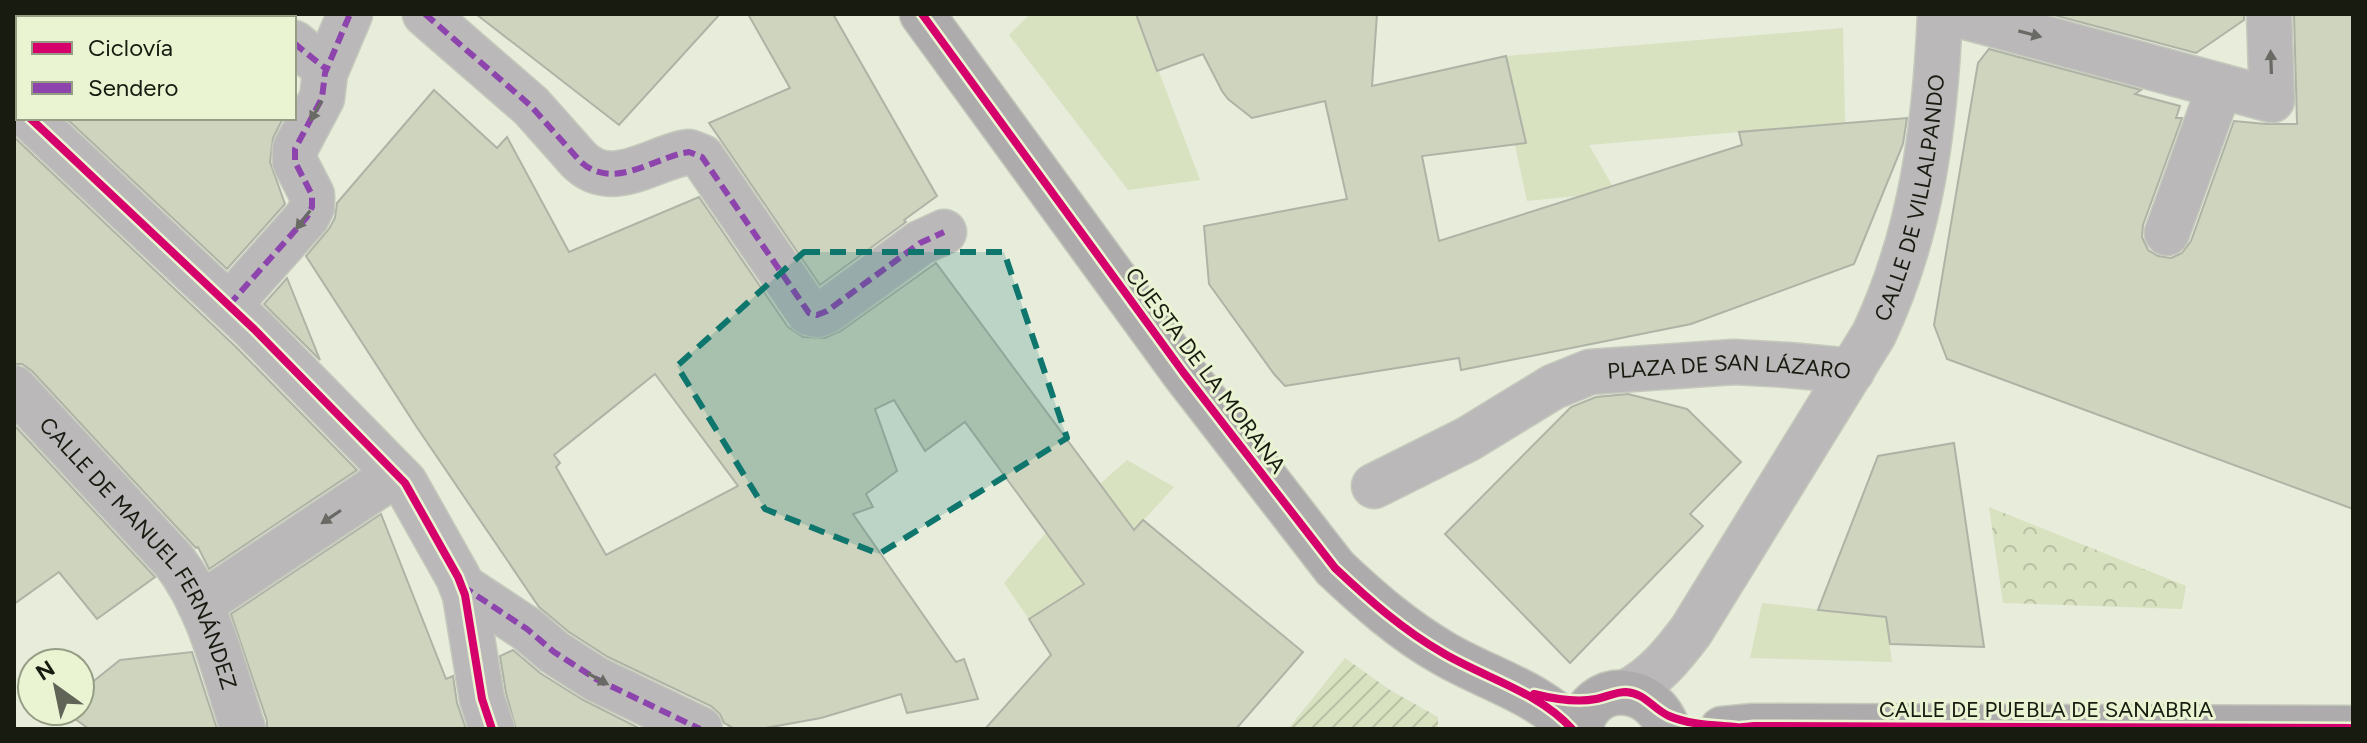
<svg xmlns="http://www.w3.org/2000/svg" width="2367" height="743" font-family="Figtree,sans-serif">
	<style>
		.grass { fill: #d8e1c0 }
		.park { fill: url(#park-crowns) }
		.garden { fill: url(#garden-furrows) }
		.building { fill: #ced4be; stroke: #afb3a6; stroke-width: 2; fill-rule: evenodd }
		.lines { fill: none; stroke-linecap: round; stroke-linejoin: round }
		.street-casing { stroke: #c5c9bc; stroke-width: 47 }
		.highway-casing { stroke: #c5c9bc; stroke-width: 47 }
		.street { stroke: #bab8b9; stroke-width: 44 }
		.highway { stroke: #adabab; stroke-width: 44 }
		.quiet { stroke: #8e44ad; stroke-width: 6; stroke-dasharray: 12 6; stroke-linecap: butt }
		.cycleway-casing { stroke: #eaf4d3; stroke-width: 13 }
		.cycleway { stroke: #d6006c; stroke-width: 8 }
		.oneway { fill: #696a64 }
		.marked { fill: #0f766e; fill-opacity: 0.2; stroke: #0f766e; stroke-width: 6; stroke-dasharray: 16 10; stroke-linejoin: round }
		.labels { text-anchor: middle; stroke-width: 6; stroke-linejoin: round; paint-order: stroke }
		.street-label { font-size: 22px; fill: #181b10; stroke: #eaf4d3 }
	</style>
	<defs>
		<pattern id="park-crowns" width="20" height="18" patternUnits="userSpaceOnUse" patternTransform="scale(2)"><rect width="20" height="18" fill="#d8e1c0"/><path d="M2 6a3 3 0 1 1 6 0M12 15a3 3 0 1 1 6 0" fill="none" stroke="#b9c0a4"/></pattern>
		<pattern id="garden-furrows" width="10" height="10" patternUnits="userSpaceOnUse" patternTransform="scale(2)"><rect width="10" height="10" fill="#d8e1c0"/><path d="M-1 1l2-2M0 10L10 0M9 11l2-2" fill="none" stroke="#b9c0a4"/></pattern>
	</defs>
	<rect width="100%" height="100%" fill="#e7ecdb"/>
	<!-- grass -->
	<g class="grass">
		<polygon points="1030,14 1137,14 1200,180 1128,190 1009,35"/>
		<polygon points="1843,28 1845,123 1589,145 1616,192 1527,201 1515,145 1526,143 1506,56"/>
		<polygon points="1127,460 1174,487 1073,597 1055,603 1029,619 1004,583 1048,530"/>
		<polygon points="1762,603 1886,617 1892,662 1750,658"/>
	</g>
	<!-- park -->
	<polygon class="park" points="1989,507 2186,586 2182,609 2003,603"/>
	<!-- garden -->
	<polygon class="garden" points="1345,658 1390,690 1438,717 1438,729 1288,729"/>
	<!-- building -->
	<g class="building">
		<polygon points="476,14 720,14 619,125"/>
		<polygon points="748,14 833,14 937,196 904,220 906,222 820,285 709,123 790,88"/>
		<polygon points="1136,14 1377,14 1372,86 1506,56 1526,143 1422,156 1439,241 1742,145 1739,132 1907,118 1903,144 1854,264 1691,324 1461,370 1459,358 1285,386 1274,374 1209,284 1204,226 1347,199 1325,101 1252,118 1228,99 1222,91 1203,54 1157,71"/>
		<polygon points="2050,14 2244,14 2244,20 2196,53"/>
		<polygon points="2294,14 2353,14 2353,509 1947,359 1934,325 1978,63 1989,49 2141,90 2135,94 2180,106 2176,118 2182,118 2143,225 2142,237 2148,250 2158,256 2171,258 2182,253 2191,241 2234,121 2266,124 2297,124"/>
		<path d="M434,90L497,148L507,137L569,252L699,197L788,327L803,337L825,338L841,331L936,263L1134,530L1143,520L1303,652L1236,729H985L1051,655L1029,619L1084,584L965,422L925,451L894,400L875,409L897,471L866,494L873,507L853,514L956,662L964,659L978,699L907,713L901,694L821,718L760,729H735L724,723L720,714L711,706L608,657L569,632L539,607L416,426L306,256L329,229L335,218L337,203ZM655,374L738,486L606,555L556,467L560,463L554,455Z"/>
		<polygon points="66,118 283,118 273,138 270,162 285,204 227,269"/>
		<polygon points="14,137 236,347 357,470 209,569 198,547 196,548 32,371 22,364 14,364"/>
		<polygon points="287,278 320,360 264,304"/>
		<polygon points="1628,394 1687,409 1741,462 1690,514 1703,526 1570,663 1445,534 1571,407 1596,397"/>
		<polygon points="14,425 155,577 97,619 59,572 14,604"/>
		<polygon points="1954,443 1984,647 1890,644 1886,617 1818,610 1878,456"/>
		<polygon points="381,514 446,679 453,676 457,703 466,729 267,729 267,721 231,614"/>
		<polygon points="513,650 540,673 583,700 637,727 635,729 516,729 506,693 500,656"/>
		<polygon points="192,652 217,729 89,729 64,711 80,711 80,692 120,660"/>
	</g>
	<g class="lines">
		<defs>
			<g id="street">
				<polyline points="263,14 267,18"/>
				<path d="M425,14L531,106L579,160C610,191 649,161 683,153L689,152L702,157L809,313L817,315L827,311L920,243L944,232"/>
				<polyline points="1955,14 2272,100 2269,14"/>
				<polyline points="294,43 326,69"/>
				<polyline points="30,118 254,329 405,483 458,577 465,595 482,699 492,729"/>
				<polyline points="2167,233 2220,86"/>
				<polyline points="229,305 307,217 312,207 312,195 295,162 295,149 322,98 325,73 350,14"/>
				<path id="s1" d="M14,388L174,561C211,609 224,672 243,729"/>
				<path id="s2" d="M1374,486L1468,439L1553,387L1590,372L1734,362L1788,365L1852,371"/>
				<polyline points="462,586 527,629 554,652 596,679 700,729"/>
				<polyline points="200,605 396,474"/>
				<path id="s3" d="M1627,692C1655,677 1672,656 1691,631L1874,334C1922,232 1935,126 1940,14"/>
			</g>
			<g id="highway">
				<path d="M922,14L1183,372L1335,568C1369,600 1403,630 1443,653C1485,678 1539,692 1572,729"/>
				<path d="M1580,729C1591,678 1653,683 1668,729"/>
				<polyline points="1722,729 1754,726 2353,728"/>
			</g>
		</defs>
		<!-- street casing -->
		<use href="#street" class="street-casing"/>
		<!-- highway casing -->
		<use href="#highway" class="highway-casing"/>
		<!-- street -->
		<use href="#street" class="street"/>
		<!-- highway -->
		<use href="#highway" class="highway"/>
		<!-- quiet -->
		<g class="quiet">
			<polyline points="263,14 267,18"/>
			<path d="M425,14L531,106L579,160C610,191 649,161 683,153L689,152L702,157L809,313L817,315L827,311L920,243L944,232"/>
			<polyline points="294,43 326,69"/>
			<polyline points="229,305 307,217 312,207 312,195 295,162 295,149 322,98 325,73 350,14"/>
			<polyline points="462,586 527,629 554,652 596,679 700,729"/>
		</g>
		<defs>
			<g id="cycleway">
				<path d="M922,14L1183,372L1335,568C1369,600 1403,630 1443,653C1485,678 1539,692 1572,729"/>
				<polyline points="30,118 254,329 405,483 458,577 465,595 482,699 492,729"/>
				<path d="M1534,694C1554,699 1576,703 1596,699C1607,697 1615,692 1626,692C1645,693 1653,709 1669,716C1690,725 1713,725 1736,727"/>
				<polyline points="1722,729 1754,726 2353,728"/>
			</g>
		</defs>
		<!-- cycleway casing -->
		<use href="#cycleway" class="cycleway-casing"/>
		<!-- cycleway -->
		<use href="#cycleway" class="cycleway"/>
	</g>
	<!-- one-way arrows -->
	<defs><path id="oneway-solid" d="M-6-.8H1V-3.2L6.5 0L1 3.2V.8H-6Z" transform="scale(2)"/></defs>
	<g class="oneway">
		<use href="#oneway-solid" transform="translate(2030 34) rotate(15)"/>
		<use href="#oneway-solid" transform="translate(2271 62) rotate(-92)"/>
		<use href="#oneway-solid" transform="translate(316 111) rotate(119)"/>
		<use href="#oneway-solid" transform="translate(303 220) rotate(127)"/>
		<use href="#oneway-solid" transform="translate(331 517) rotate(146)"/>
		<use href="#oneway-solid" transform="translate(598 679) rotate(29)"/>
	</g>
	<!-- marked area -->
	<path class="marked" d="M804,252H1004L1067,438L879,554L765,509L677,366Z"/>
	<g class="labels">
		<!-- street labels -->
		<g class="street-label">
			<text dy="8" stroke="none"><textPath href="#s3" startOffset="580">CALLE DE VILLALPANDO</textPath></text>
			<text transform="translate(1206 370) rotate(53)" y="8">CUESTA DE LA MORANA</text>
			<text dy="8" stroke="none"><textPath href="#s2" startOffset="384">PLAZA DE SAN LÁZARO</textPath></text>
			<text dy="8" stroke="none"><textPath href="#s1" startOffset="210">CALLE DE MANUEL FERNÁNDEZ</textPath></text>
			<text x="2046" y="717">CALLE DE PUEBLA DE SANABRIA</text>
		</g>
	</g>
	<!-- border -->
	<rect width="2367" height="743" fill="none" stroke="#181b10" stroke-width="32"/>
	<!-- legend -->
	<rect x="16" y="16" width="280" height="104" fill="#eaf4d3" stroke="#969d85" stroke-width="2"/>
	<rect x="32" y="42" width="40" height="12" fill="#d6006c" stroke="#969d85" stroke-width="2"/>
	<text x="88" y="56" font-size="24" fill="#181b10">Ciclovía</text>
	<rect x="32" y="82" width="40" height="12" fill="#8e44ad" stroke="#969d85" stroke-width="2"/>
	<text x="88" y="96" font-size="24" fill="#181b10">Sendero</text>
	<!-- north arrow -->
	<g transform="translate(56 687) rotate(327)"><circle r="38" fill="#eaf4d3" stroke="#969d85" stroke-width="2"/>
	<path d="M0-6L14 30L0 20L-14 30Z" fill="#606457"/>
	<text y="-12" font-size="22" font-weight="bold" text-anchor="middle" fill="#181b10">N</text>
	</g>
</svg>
